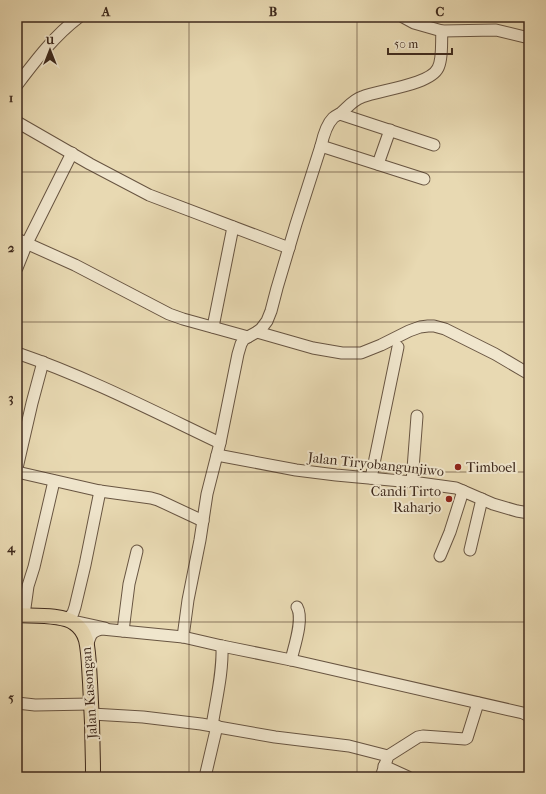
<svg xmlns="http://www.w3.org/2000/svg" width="546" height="794" font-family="'IM FELL French Canon',serif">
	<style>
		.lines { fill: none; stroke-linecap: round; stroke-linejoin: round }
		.minor-casing { stroke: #685542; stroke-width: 13 }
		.major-casing { stroke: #3e291c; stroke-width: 16 }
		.minor { stroke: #f0e6cd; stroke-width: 11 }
		.major { stroke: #e8d9b2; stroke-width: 14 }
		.grid { fill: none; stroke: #3e291c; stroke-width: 1; stroke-opacity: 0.55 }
		.poi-dot { fill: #8f2418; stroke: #f0e6cd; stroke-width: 1.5 }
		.labels { text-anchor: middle; stroke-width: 4; stroke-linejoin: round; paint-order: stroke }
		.street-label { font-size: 14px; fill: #3e291c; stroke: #f0e6cd }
		.poi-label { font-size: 14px; fill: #3e291c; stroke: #f0e6cd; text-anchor: start }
		.neatline { fill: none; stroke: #3e291c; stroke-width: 1.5 }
		.grid-label { font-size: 13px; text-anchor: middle; font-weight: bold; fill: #3e291c }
	</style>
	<rect width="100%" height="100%" fill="#e8d9b2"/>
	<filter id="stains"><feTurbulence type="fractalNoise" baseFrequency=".005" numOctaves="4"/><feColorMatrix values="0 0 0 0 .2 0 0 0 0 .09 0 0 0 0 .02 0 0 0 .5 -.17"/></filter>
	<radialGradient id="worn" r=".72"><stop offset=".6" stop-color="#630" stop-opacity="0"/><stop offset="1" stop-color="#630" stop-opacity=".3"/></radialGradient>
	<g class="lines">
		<defs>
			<g id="minor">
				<polyline points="403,17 414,23 442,31 496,30 529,38"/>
				<path d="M17,85C36,60 54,36 79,17"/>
				<polyline points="340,114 434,145"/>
				<polyline points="17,122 90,164 149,195 289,248"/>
				<polyline points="321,146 424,179"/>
				<polyline points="378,164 390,130"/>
				<polyline points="17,239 75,265 169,314 183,319 248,337"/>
				<polyline points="17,268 27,243 72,153"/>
				<polyline points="213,327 233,227"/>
				<polyline points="257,332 313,348 342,353 361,353 381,345 409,331 420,327 428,326 434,326 445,329 495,354 529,374"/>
				<path d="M17,353C87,377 153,411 220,443"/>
				<polyline points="217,455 296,470 336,475 412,482 456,488 493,504 517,511 529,513"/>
				<polyline points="17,468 32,403 43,362"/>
				<polyline points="17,472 100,491 151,498 158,500 203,521"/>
				<polyline points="371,478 398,347"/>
				<polyline points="412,482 417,416"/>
				<polyline points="470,550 482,499"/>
				<polyline points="440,556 450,532 463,491"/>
				<polyline points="24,615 28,586 34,567 54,481"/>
				<polyline points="68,619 73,613 75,607 85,565 100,491"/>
				<polyline points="73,621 105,628"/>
				<polyline points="123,631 129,584 137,551"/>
				<path d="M183,637L188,600L200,540L207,494L220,443L238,354L241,344L244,339L257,332L261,329L267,321L271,311L277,288L296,224L321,146C323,137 326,125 333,118C335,116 338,115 341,113C348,107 353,100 362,97C379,90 430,85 438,68C443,59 441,41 442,31"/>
				<path d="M87,647C90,637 90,631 102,629L183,637L222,646L291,660L523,713L529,716"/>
				<path d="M291,660C294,647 304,619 297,607"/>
				<polyline points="17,703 35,705 91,704"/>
				<polyline points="92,714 143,717 201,724 275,737 349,746 388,756"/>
				<path d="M212,726C216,700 223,673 222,646"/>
				<polyline points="384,766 408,777"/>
				<polyline points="205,777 217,726"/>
				<polyline points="381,777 388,756 418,737 423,736 465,739 467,738 478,703"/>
			</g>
			<path id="major" d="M17,615C32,616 63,614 74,623C80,627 84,633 86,640C89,653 89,669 90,682C92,714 93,745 93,777"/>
		</defs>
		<!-- minor casing -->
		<use href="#minor" class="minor-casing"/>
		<!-- major casing -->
		<use href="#major" class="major-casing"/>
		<!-- minor -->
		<use href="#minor" class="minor"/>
		<!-- major -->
		<use href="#major" class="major"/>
	</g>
	<!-- grid -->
	<path class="grid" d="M189,17V777M357,17V777M17,172H529M17,322H529M17,472H529M17,622H529"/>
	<!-- markers -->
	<g class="poi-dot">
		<circle cx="458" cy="467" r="4"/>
		<circle cx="449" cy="499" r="4"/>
	</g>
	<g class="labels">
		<!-- street labels -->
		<g class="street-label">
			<text transform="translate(376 464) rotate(6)" y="5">Jalan Tiryobangunjiwo</text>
			<text transform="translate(89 693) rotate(-94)" y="5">Jalan Kasongan</text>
		</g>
		<!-- poi labels -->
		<g class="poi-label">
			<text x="466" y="472">Timboel</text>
			<text x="441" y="496" text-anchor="end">Candi Tirto<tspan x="441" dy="16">Raharjo</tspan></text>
		</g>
	</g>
	<!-- margin -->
	<rect width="546" height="794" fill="none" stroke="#e8d9b2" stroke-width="44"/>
	<!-- north arrow -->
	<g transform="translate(50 50)" stroke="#f0e6cd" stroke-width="3" paint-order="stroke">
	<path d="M0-3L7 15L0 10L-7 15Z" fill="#3e291c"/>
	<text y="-6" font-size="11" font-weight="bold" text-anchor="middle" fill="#3e291c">U</text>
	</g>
	<!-- scale -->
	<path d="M388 48v6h64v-6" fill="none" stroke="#3e291c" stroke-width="2"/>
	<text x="394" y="48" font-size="12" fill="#3e291c" stroke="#f0e6cd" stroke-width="3" paint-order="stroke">50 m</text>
	<rect x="22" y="22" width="502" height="750" class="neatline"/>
	<g class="grid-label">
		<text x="106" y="16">A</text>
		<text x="273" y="16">B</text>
		<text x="440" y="16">C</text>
		<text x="11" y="102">1</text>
		<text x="11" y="252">2</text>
		<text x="11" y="402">3</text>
		<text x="11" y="552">4</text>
		<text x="11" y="702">5</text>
	</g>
	<rect width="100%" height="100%" filter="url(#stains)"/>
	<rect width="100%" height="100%" fill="url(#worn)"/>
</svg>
